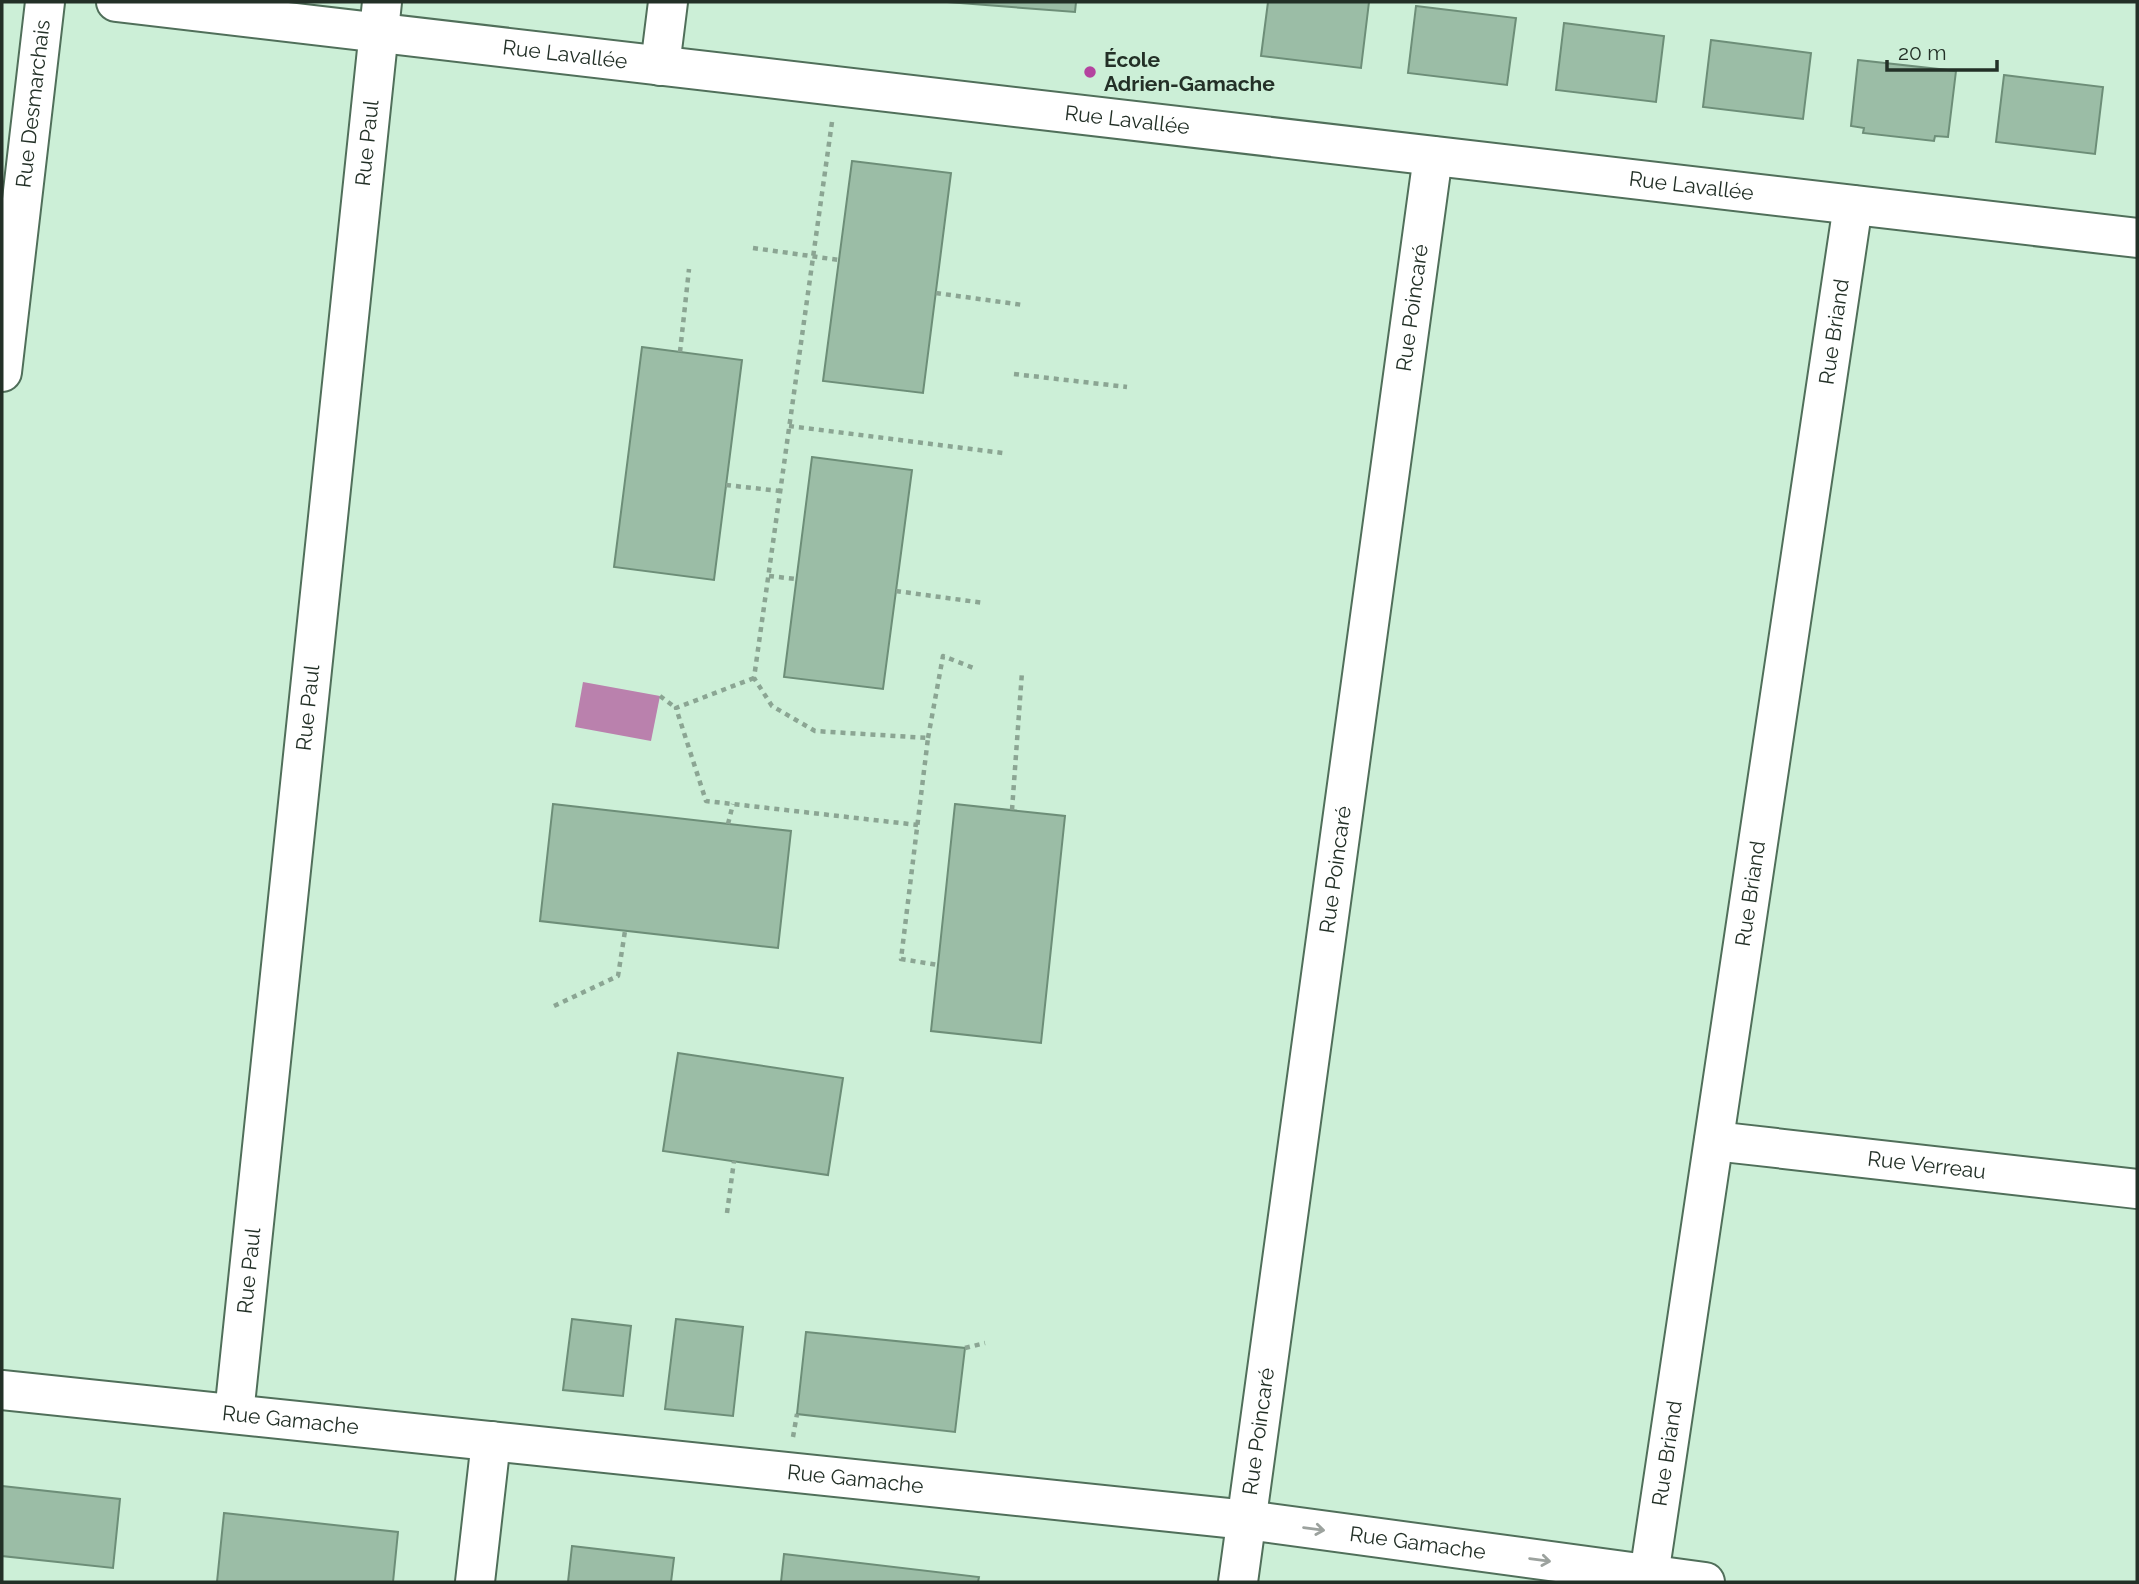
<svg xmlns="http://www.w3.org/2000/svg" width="2139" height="1584" font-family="Raleway,sans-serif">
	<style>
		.water { fill: #ba81ad }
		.building { fill: #9bbda6; stroke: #6d8e78; stroke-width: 2 }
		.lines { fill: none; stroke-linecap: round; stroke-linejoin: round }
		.minor-casing { stroke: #506f5a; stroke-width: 42 }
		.path { stroke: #8ba593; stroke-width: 4.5; stroke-dasharray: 5 5; stroke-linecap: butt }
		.minor { stroke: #fff; stroke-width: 38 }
		.oneway { stroke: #9ca29e }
		.poi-dot { fill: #b4439f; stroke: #ccefd7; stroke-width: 2.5 }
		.labels { text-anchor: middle; stroke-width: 6; stroke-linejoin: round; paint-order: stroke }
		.street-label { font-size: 21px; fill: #233027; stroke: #ccefd7 }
		.poi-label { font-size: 21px; font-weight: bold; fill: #233027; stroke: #ccefd7; text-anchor: start }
	</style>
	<rect width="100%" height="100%" fill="#ccefd7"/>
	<!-- water -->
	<polygon class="water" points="583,682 660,696 651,741 575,727"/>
	<!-- building -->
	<g class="building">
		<polygon points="947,2 1076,2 1075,12"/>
		<polygon points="1268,2 1369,2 1361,68 1261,56"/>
		<polygon points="1416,6 1516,18 1507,85 1408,73"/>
		<polygon points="1564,23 1664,36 1656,102 1556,90"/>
		<polygon points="1711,40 1811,53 1803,119 1703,107"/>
		<polygon points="1858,60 1956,71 1948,137 1935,136 1934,141 1863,133 1864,128 1851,126"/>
		<polygon points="2004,75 2103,87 2095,154 1996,142"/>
		<polygon points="852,161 951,173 923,393 823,381"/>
		<polygon points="642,347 742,360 714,580 614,567"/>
		<polygon points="812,457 912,470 883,689 784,677"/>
		<polygon points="553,804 791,831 778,948 540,921"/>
		<polygon points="955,804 1065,816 1041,1043 931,1031"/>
		<polygon points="678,1053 843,1078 828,1175 663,1151"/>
		<polygon points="572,1319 631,1326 623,1396 563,1390"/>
		<polygon points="676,1319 743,1327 733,1416 665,1409"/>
		<polygon points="806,1332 965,1348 955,1432 797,1414"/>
		<polygon points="2,1486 120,1499 113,1568 2,1556"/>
		<polygon points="224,1513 398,1532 393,1582 217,1582"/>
		<polygon points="572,1546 674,1558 671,1582 568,1582"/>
		<polygon points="784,1554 979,1577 978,1582 781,1582"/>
	</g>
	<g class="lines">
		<defs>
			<g id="minor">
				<path id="s1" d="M116,2L2137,238"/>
				<polyline points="660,66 668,2"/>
				<path id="s2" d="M2,372L45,2"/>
				<path id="s3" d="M1714,1141L2137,1189"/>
				<path id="s4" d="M2,1390L1247,1520L1705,1582"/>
				<path id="s5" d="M234,1414L382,2"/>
				<polyline points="475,1582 491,1441"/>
				<path id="s6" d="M1238,1582L1433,156"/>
				<path id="s7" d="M1648,1582L1853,205"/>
			</g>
		</defs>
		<!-- minor casing -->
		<use href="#minor" class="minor-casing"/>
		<!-- path -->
		<g class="path">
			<polyline points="832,122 754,678 772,706 815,731 928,738 901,959 938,965"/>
			<polyline points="753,248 839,260"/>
			<polyline points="936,293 1023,305"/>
			<polyline points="680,352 689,269"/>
			<polyline points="1014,374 1127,387"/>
			<polyline points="789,426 1003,453"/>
			<polyline points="726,485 780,491"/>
			<polyline points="769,576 796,579"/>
			<polyline points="896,591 984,603"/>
			<polyline points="754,678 676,708 706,801 918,825"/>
			<polyline points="660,696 676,708"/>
			<polyline points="928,738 943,656 976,669"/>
			<polyline points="1012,810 1022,672"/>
			<polyline points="728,824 733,804"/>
			<polyline points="554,1006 618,976 625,931"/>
			<polyline points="727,1213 734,1161"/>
			<polyline points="965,1348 985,1343"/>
			<polyline points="793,1437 797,1414"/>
		</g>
		<!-- minor -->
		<use href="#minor" class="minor"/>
	</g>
	<!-- one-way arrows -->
	<defs><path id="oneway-shaft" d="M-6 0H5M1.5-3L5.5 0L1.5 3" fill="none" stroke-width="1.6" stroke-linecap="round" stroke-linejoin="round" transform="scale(1.75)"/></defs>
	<g class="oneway">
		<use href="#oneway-shaft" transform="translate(1314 1529) rotate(8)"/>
		<use href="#oneway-shaft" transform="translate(1540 1560) rotate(8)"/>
	</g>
	<!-- markers -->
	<circle class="poi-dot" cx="1090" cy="72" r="7"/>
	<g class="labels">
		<!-- street labels -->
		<g class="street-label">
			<text dy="7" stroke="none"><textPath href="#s1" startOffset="452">Rue Lavallée</textPath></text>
			<text dy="7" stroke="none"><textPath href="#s2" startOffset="270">Rue Desmarchais</textPath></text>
			<text dy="7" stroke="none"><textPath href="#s1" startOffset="1018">Rue Lavallée</textPath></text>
			<text dy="7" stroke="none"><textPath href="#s5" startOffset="1278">Rue Paul</textPath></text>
			<text dy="7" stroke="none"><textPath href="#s1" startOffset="1586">Rue Lavallée</textPath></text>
			<text dy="7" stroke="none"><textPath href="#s6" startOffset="1286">Rue Poincaré</textPath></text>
			<text dy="7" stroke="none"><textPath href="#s7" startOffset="1264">Rue Briand</textPath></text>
			<text dy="7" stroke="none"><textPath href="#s5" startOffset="710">Rue Paul</textPath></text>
			<text dy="7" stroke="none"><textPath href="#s6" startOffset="719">Rue Poincaré</textPath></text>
			<text dy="7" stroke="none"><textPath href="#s7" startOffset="696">Rue Briand</textPath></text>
			<text dy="7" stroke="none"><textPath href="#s3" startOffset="214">Rue Verreau</textPath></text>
			<text dy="7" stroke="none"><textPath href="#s5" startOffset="144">Rue Paul</textPath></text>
			<text dy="7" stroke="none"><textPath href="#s4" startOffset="290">Rue Gamache</textPath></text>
			<text dy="7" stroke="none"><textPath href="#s6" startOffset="152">Rue Poincaré</textPath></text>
			<text dy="7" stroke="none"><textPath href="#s7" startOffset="130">Rue Briand</textPath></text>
			<text dy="7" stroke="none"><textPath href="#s4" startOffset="858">Rue Gamache</textPath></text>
			<text dy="7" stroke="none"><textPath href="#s4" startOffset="1424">Rue Gamache</textPath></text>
		</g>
		<!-- poi labels -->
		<g class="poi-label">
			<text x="1104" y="67">École<tspan x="1104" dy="24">Adrien-Gamache</tspan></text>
		</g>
	</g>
	<!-- border -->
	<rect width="2139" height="1584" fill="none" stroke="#233027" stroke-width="7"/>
	<!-- scale -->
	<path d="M1887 60v10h110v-10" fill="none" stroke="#233027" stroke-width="3.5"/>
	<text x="1898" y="60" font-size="21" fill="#233027" stroke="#ccefd7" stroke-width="5" paint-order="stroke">20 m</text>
</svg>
